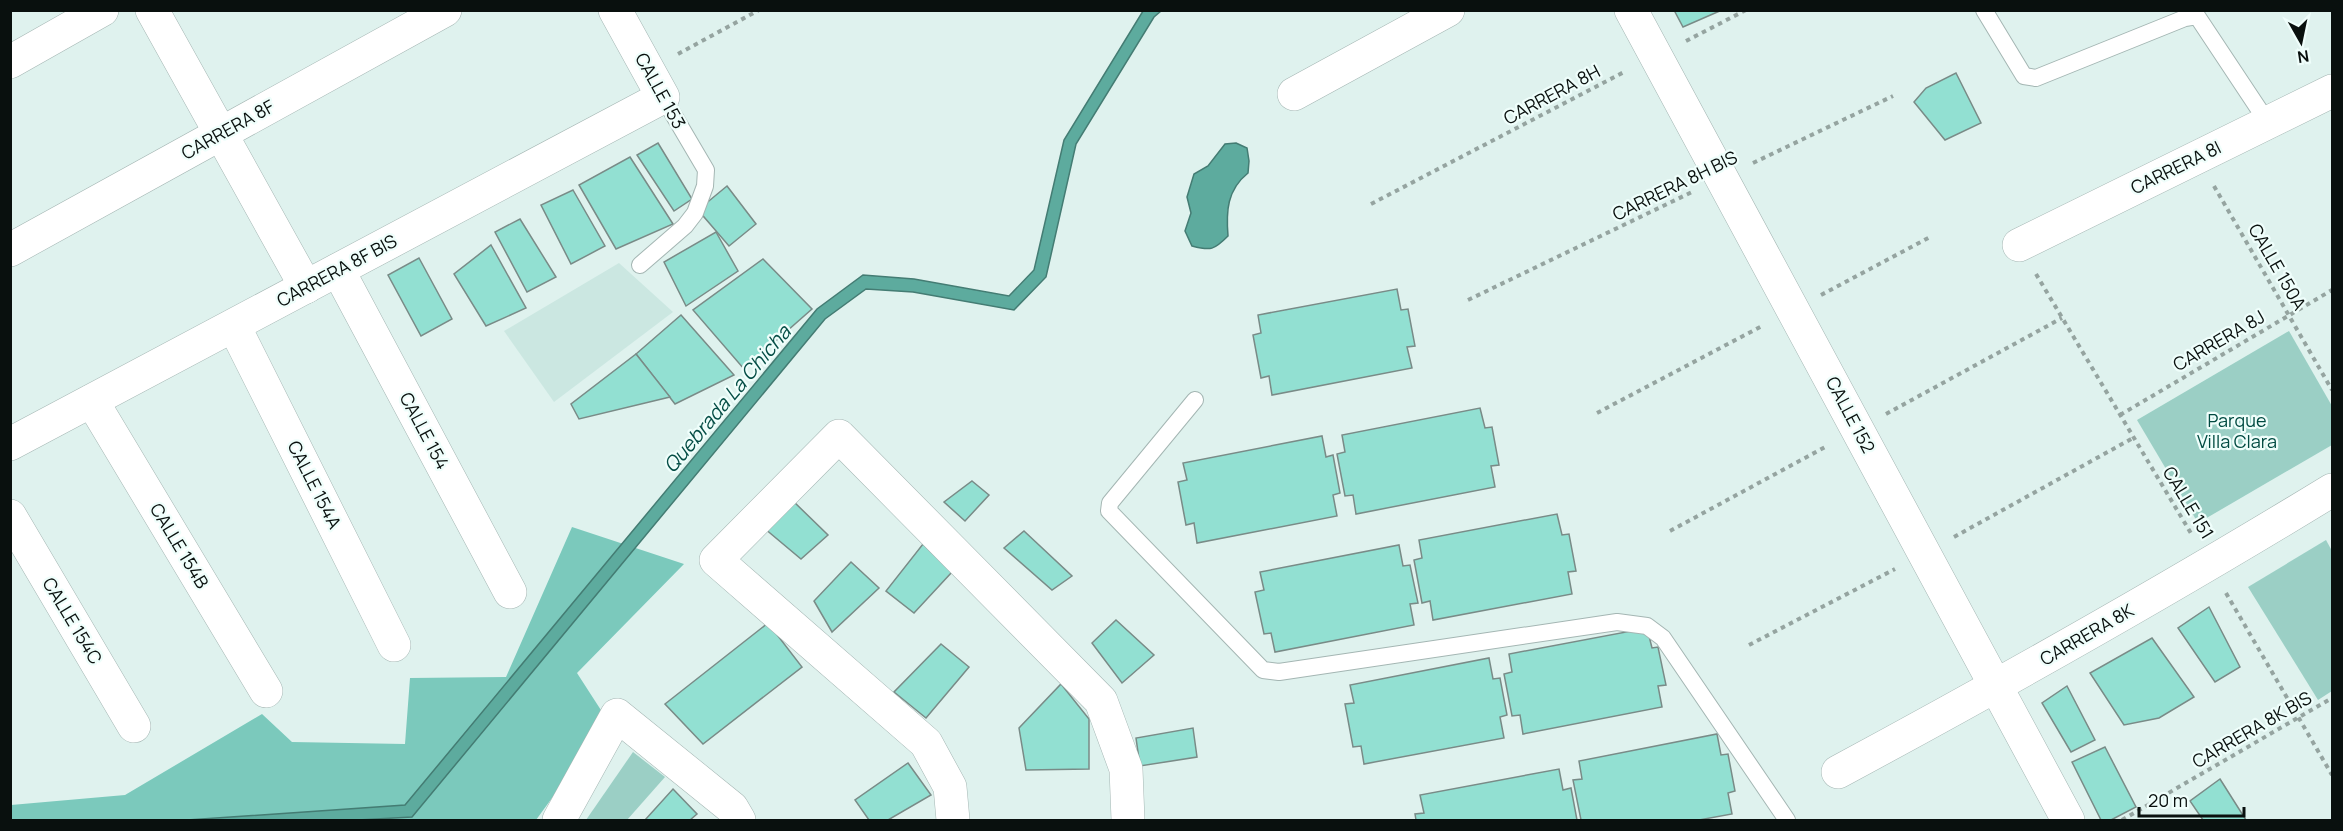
<svg xmlns="http://www.w3.org/2000/svg" width="2343" height="831" font-family="Manrope,sans-serif">
	<style>
		.built { fill: #cbe7e1 }
		.green { fill: #9bcfc5 }
		.forest { fill: #7bc9bc }
		.water { fill: #5dab9e; stroke: #447c73; stroke-width: 1.5 }
		.building { fill: #92e0d2; stroke: #798b87; stroke-width: 1.5 }
		.lines { fill: none; stroke-linecap: round; stroke-linejoin: round }
		.lane-casing { stroke: #a4b6b3; stroke-width: 18 }
		.street-casing { stroke: #a4b6b3; stroke-width: 34 }
		.path { stroke: #95a4a0; stroke-width: 4; stroke-dasharray: 4.5 4.5; stroke-linecap: butt }
		.lane { stroke: #fff; stroke-width: 16 }
		.street { stroke: #fff; stroke-width: 33 }
		.labels { text-anchor: middle; stroke-width: 4.5; stroke-linejoin: round; paint-order: stroke }
		.street-label { font-size: 18px; fill: #09100e; stroke: #effefb }
		.park-label { font-size: 18px; fill: #004a41; stroke: #effefb }
		.water-label { font-size: 20px; font-style: italic; fill: #064e46; stroke: #effefb }
	</style>
	<rect width="100%" height="100%" fill="#dff2ee"/>
	<!-- built -->
	<polygon class="built" points="619,263 673,312 554,402 504,331"/>
	<!-- green -->
	<g class="green">
		<polygon points="2289,331 2332,406 2332,445 2198,523 2137,420"/>
		<polygon points="2326,540 2332,551 2332,691 2318,700 2248,587"/>
		<polygon points="633,752 665,777 627,820 586,820"/>
	</g>
	<!-- forest -->
	<polygon class="forest" points="572,527 684,564 577,673 608,721 536,820 11,820 11,805 125,795 262,714 292,742 405,744 410,678 506,677"/>
	<!-- water -->
	<g class="water">
		<polygon points="1143,11 1161,11 1154,17 1076,144 1046,277 1014,310 913,292 866,289 825,319 412,817 358,820 187,820 405,805 817,309 863,275 914,279 1009,296 1034,270 1064,140"/>
		<path d="M1236,143L1247,148L1249,161L1248,173C1227,190 1226,211 1228,236C1214,250 1211,251 1192,246L1185,231L1191,213L1187,197L1194,174L1208,166L1225,144Z"/>
	</g>
	<!-- building -->
	<g class="building">
		<polygon points="1674,10 1722,10 1683,27"/>
		<polygon points="1956,73 1981,123 1945,140 1914,102 1926,88"/>
		<polygon points="658,143 692,199 674,211 637,155"/>
		<polygon points="630,157 673,224 616,249 579,185"/>
		<polygon points="727,186 756,224 729,246 698,210"/>
		<polygon points="573,190 605,246 571,264 541,205"/>
		<polygon points="520,219 556,277 527,292 495,232"/>
		<polygon points="716,232 738,271 686,306 664,262"/>
		<polygon points="491,245 526,308 486,326 454,274"/>
		<polygon points="419,258 452,319 421,336 388,275"/>
		<polygon points="763,259 812,309 744,369 693,310"/>
		<polygon points="1397,289 1401,310 1408,309 1415,346 1407,347 1412,368 1272,395 1269,376 1261,378 1253,335 1261,333 1258,315"/>
		<polygon points="681,315 734,375 675,404 636,354"/>
		<polygon points="636,354 670,397 579,419 571,404"/>
		<polygon points="1480,408 1485,428 1492,427 1499,465 1491,466 1495,487 1356,514 1353,495 1345,496 1337,454 1345,452 1342,435"/>
		<polygon points="1322,436 1326,457 1333,455 1340,493 1333,495 1337,516 1197,543 1194,523 1186,525 1178,482 1187,480 1183,463"/>
		<polygon points="972,481 989,495 965,521 944,502"/>
		<polygon points="792,500 828,535 801,559 764,528"/>
		<polygon points="1557,514 1562,535 1569,534 1576,571 1568,572 1572,594 1433,620 1430,601 1422,603 1414,560 1422,558 1419,540"/>
		<polygon points="1024,531 1072,576 1052,590 1004,548"/>
		<polygon points="923,544 952,572 914,613 886,591"/>
		<polygon points="1399,545 1403,566 1410,565 1418,603 1410,604 1414,625 1275,652 1271,633 1264,634 1255,592 1264,590 1260,572"/>
		<polygon points="851,562 879,588 832,632 814,601"/>
		<polygon points="2209,607 2240,667 2215,682 2178,628"/>
		<polygon points="1116,620 1154,655 1122,683 1092,643"/>
		<polygon points="768,623 802,667 703,744 665,704"/>
		<polygon points="1647,628 1652,648 1658,647 1666,685 1658,686 1662,707 1523,734 1520,715 1512,716 1504,674 1512,672 1509,654"/>
		<polygon points="2152,638 2194,697 2159,718 2124,725 2090,673"/>
		<polygon points="941,644 969,667 926,718 894,692"/>
		<polygon points="1489,658 1493,679 1500,678 1507,715 1500,717 1504,738 1364,764 1361,746 1353,747 1345,704 1354,703 1350,685"/>
		<polygon points="1061,684 1089,719 1089,769 1026,770 1019,728"/>
		<polygon points="2067,686 2095,740 2071,752 2042,703"/>
		<polygon points="1193,728 1197,757 1140,766 1136,738"/>
		<polygon points="1717,734 1721,755 1728,754 1735,791 1728,793 1732,814 1699,820 1581,820 1573,780 1582,779 1579,761"/>
		<polygon points="2105,747 2136,807 2111,820 2101,820 2072,762"/>
		<polygon points="908,763 931,795 888,820 869,820 855,800"/>
		<polygon points="1559,769 1563,790 1571,788 1577,820 1416,820 1415,814 1424,813 1420,795"/>
		<polygon points="2220,779 2246,820 2203,820 2190,801"/>
		<polygon points="673,789 697,814 690,820 645,820"/>
	</g>
	<g class="lines">
		<defs>
			<g id="lane">
				<polyline points="1984,10 2024,76 2036,78 2185,18 2197,16 2268,123"/>
				<polyline points="640,265 685,226 695,213 705,186 706,170 663,97"/>
				<polyline points="1195,400 1110,503 1109,511 1263,670 1279,672 1617,622 1647,626 1663,638 1787,820"/>
			</g>
			<g id="street">
				<polyline points="152,10 306,287"/>
				<polyline points="1631,10 2068,820"/>
				<polyline points="10,62 102,10"/>
				<polyline points="1294,94 1448,10"/>
				<polyline points="2019,245 2332,91"/>
				<polyline points="10,250 445,10"/>
				<polyline points="338,270 510,592"/>
				<polyline points="234,326 394,645"/>
				<polyline points="92,401 266,691"/>
				<polyline points="10,444 663,97 615,10"/>
				<polyline points="10,516 134,726"/>
				<path d="M1838,772C2005,682 2170,589 2332,490"/>
				<polyline points="559,820 617,715 732,808 739,820"/>
				<polyline points="953,820 950,787 926,743 716,560 839,436 1101,701 1126,769 1128,820"/>
			</g>
		</defs>
		<!-- lane casing -->
		<use href="#lane" class="lane-casing"/>
		<!-- street casing -->
		<use href="#street" class="street-casing"/>
		<!-- path -->
		<g class="path">
			<polyline points="1686,41 1746,10"/>
			<polyline points="678,54 759,10"/>
			<polyline points="1753,163 1893,96"/>
			<polyline points="2214,186 2332,390"/>
			<polyline points="1371,204 1626,71"/>
			<polyline points="2036,274 2192,535"/>
			<polyline points="1821,295 1932,236"/>
			<polyline points="1468,300 1692,192"/>
			<polyline points="1597,413 1762,326"/>
			<polyline points="1886,414 2062,318"/>
			<polyline points="2120,415 2332,290"/>
			<polyline points="1670,531 1827,446"/>
			<polyline points="1954,537 2133,438"/>
			<polyline points="2226,593 2332,775"/>
			<polyline points="1749,645 1895,569"/>
			<polyline points="2122,820 2332,698"/>
		</g>
		<!-- lane -->
		<use href="#lane" class="lane"/>
		<!-- street -->
		<use href="#street" class="street"/>
	</g>
	<g class="labels">
		<!-- street labels -->
		<g class="street-label">
			<text transform="translate(660 91) rotate(61)" y="6">CALLE 153</text>
			<text transform="translate(1552 95) rotate(-28)" y="6">CARRERA 8H</text>
			<text transform="translate(228 130) rotate(-29)" y="6">CARRERA 8F</text>
			<text transform="translate(2176 168) rotate(-26)" y="6">CARRERA 8I</text>
			<text transform="translate(1675 186) rotate(-26)" y="6">CARRERA 8H BIS</text>
			<text transform="translate(2277 267) rotate(60)" y="6">CALLE 150A</text>
			<text transform="translate(337 271) rotate(-28)" y="6">CARRERA 8F BIS</text>
			<text transform="translate(2219 341) rotate(-30)" y="6">CARRERA 8J</text>
			<text transform="translate(1850 415) rotate(62)" y="6">CALLE 152</text>
			<text transform="translate(424 431) rotate(62)" y="6">CALLE 154</text>
			<text transform="translate(314 485) rotate(63)" y="6">CALLE 154A</text>
			<text transform="translate(2188 503) rotate(59)" y="6">CALLE 151</text>
			<text transform="translate(179 546) rotate(59)" y="6">CALLE 154B</text>
			<text transform="translate(72 621) rotate(59)" y="6">CALLE 154C</text>
			<text transform="translate(2087 635) rotate(-30)" y="6">CARRERA 8K</text>
			<text transform="translate(2252 730) rotate(-30)" y="6">CARRERA 8K BIS</text>
		</g>
		<!-- park labels -->
		<g class="park-label">
			<text x="2237" y="427">Parque<tspan x="2237" dy="21">Villa Clara</tspan></text>
		</g>
		<!-- water labels -->
		<g class="water-label">
			<text transform="translate(727 399) rotate(-50)" y="7">Quebrada La Chicha</text>
		</g>
	</g>
	<!-- border -->
	<rect width="2343" height="831" fill="none" stroke="#09100e" stroke-width="24"/>
	<!-- north arrow -->
	<g transform="translate(2301 42) rotate(171)" stroke="#effefb" stroke-width="4.5" paint-order="stroke">
	<path d="M0-4.5L10 22L0 15L-10 22Z" fill="#09100e"/>
	<text y="-9" font-size="16" font-weight="bold" text-anchor="middle" fill="#09100e">N</text>
	</g>
	<!-- scale -->
	<path d="M2139 807v9h105v-9" fill="none" stroke="#09100e" stroke-width="3"/>
	<text x="2148" y="807" font-size="18" fill="#09100e" stroke="#effefb" stroke-width="4.5" paint-order="stroke">20 m</text>
</svg>
